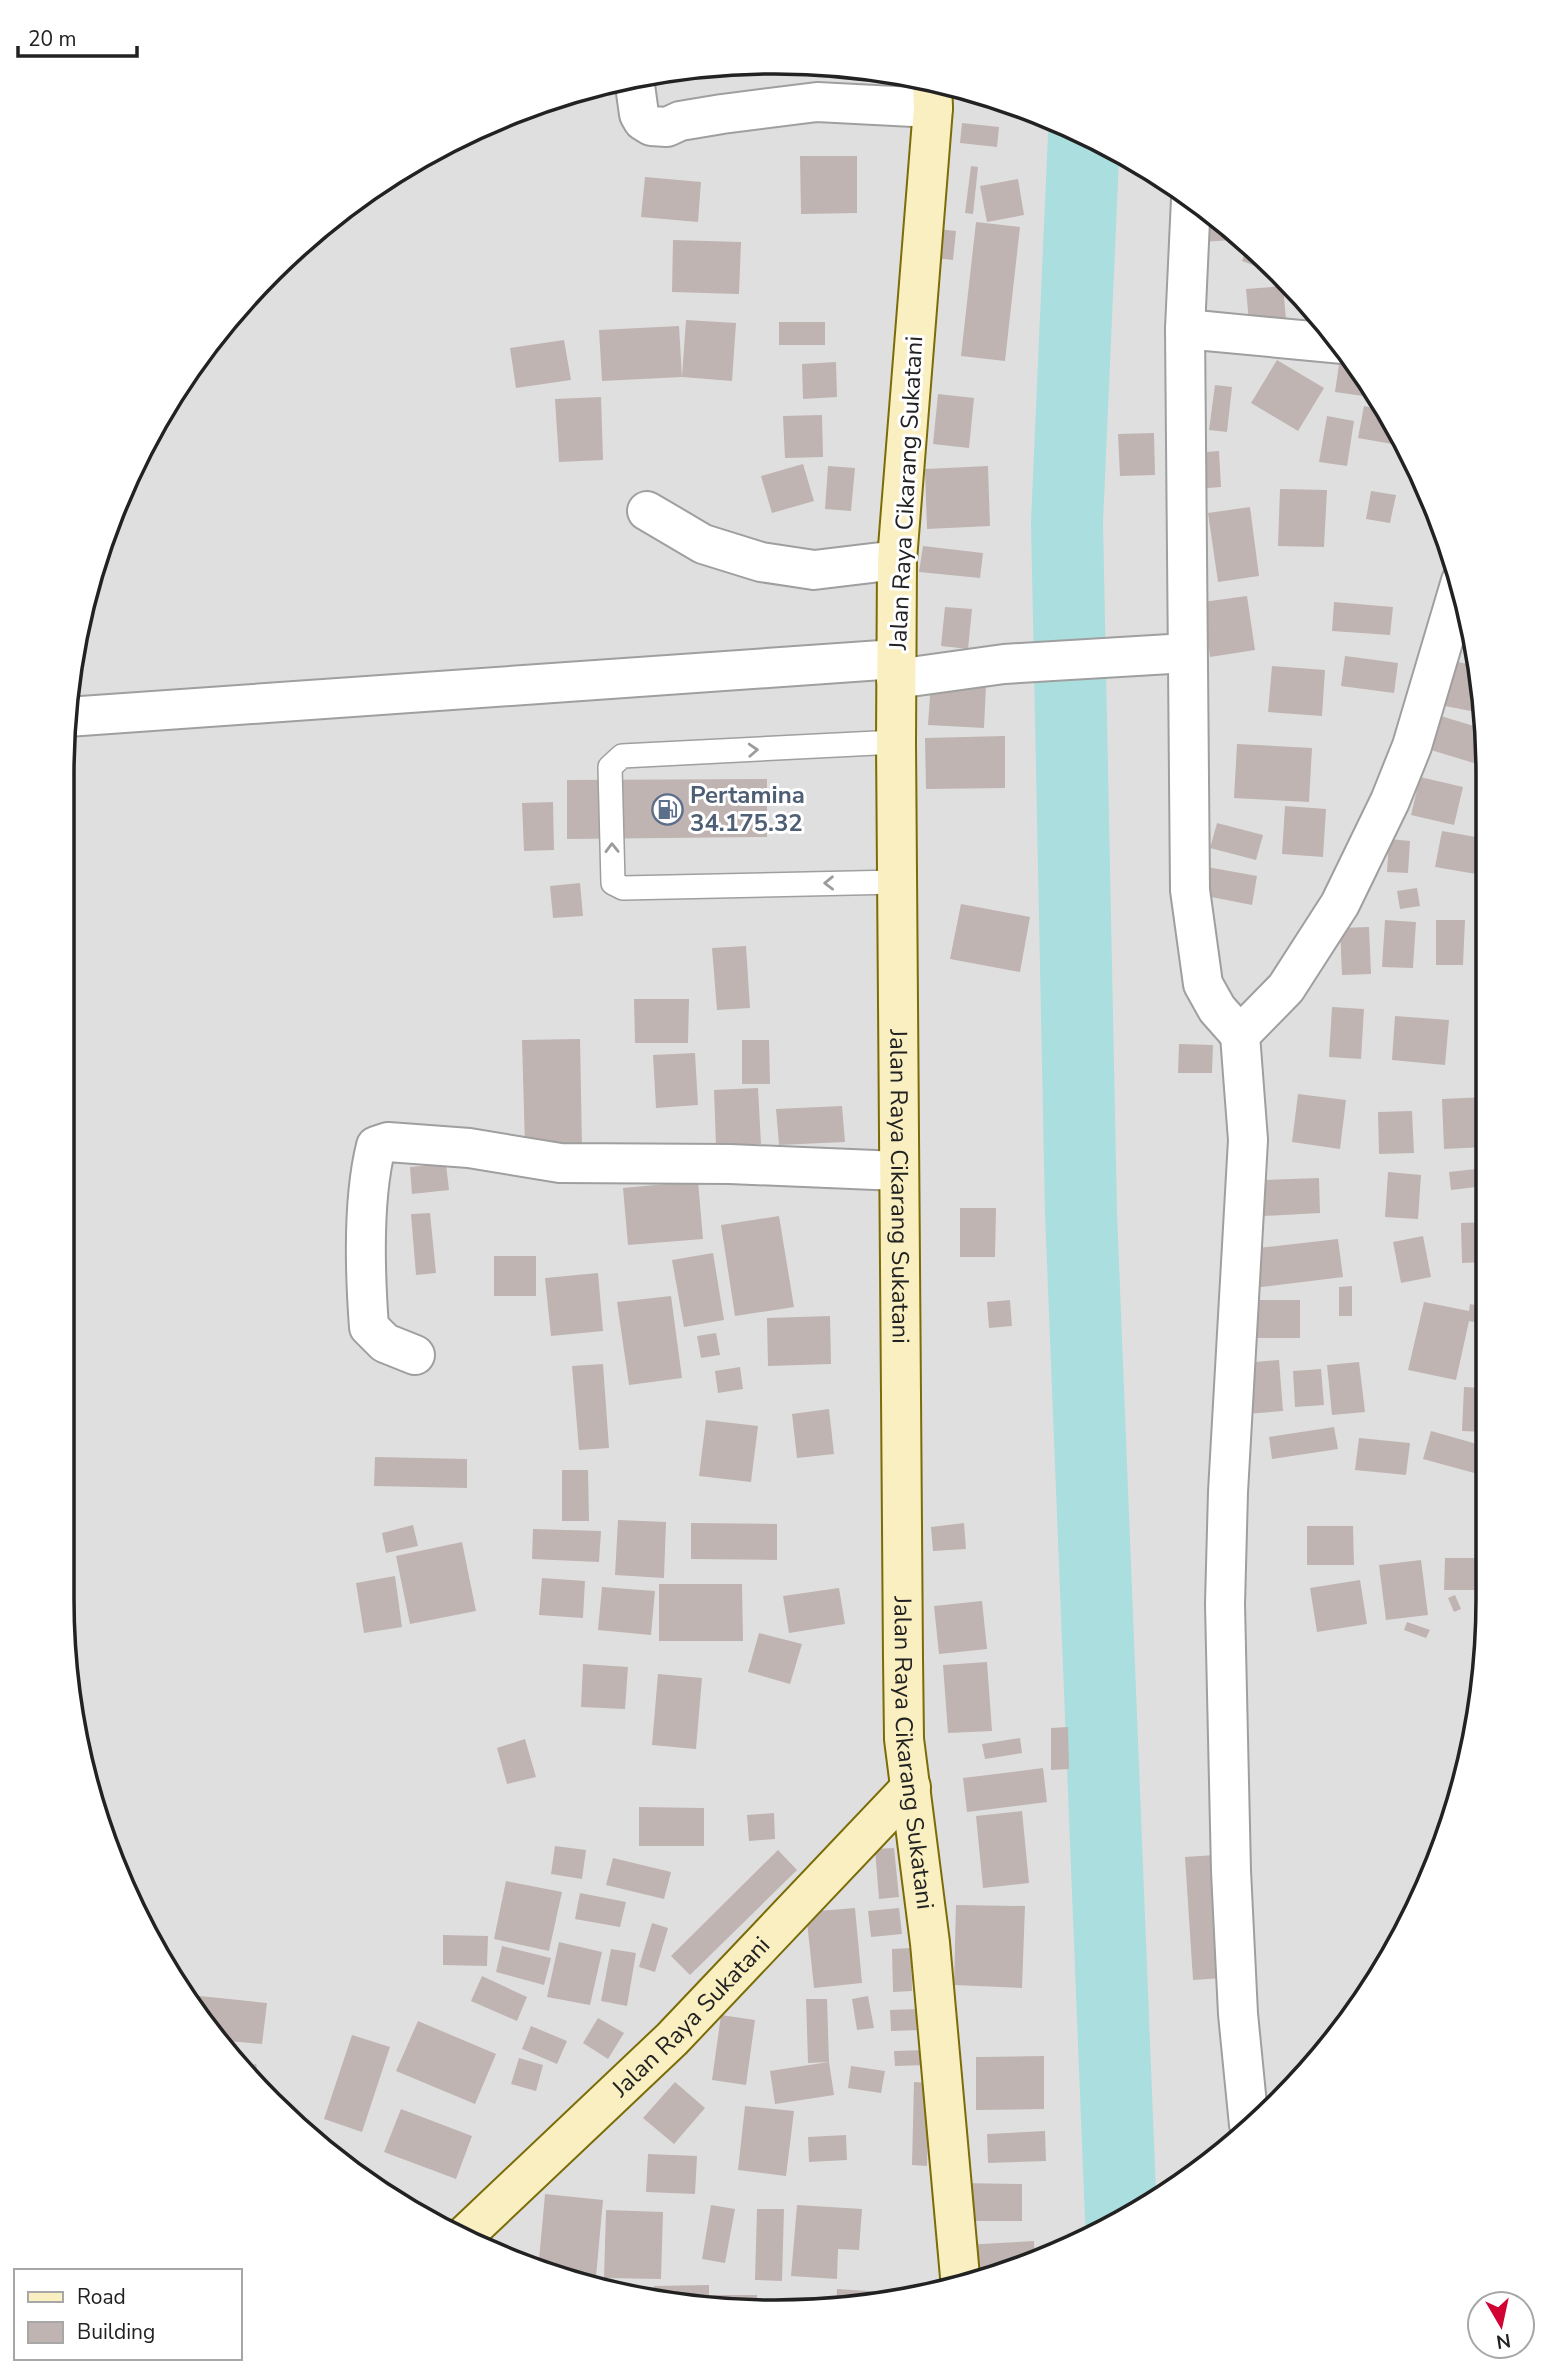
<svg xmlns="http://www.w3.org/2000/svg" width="1550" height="2374" font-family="'Nunito Sans',sans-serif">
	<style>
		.residential { fill: #e0dfdf }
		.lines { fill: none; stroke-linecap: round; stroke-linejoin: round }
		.river { stroke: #abdede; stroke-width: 72 }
		.building { fill: #bfb4b2 }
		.lane-casing { stroke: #9f9f9f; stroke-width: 26 }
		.street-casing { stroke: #9f9f9f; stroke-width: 42 }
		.secondary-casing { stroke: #7b6c07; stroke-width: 42 }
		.lane { stroke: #fff; stroke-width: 23 }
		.street { stroke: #fff; stroke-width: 38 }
		.secondary { stroke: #f9efc0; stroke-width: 38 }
		.oneway { stroke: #9c9c9c }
		.labels { text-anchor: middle; stroke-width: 6; stroke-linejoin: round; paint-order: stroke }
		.street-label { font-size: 24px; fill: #222; stroke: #fff }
		.service-label { font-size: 24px; font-weight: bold; fill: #4e5e75; stroke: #fff; text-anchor: start }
		.rim { fill: none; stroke: #222; stroke-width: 3.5 }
	</style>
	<rect width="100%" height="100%" fill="#f2ede9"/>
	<!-- residential -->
	<polygon class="residential" points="728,63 868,67 1004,99 1132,157 1245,238 1341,341 1415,460 1465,591 1487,729 1483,1692 1434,1872 1393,1956 1312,2069 1171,2193 1049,2258 960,2288 775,2313 636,2299 545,2275 418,2217 340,2165 239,2070 182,1996 99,1828 67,1693 67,681 116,501 157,418 238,305 340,209 459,135 590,86"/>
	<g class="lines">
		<!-- river -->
		<polyline class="river" points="1084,135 1067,522 1081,1213 1121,2219"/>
	</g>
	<!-- building -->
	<g class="building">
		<polygon points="780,64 808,65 808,66 782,72"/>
		<polygon points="945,85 990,96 989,102 944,98"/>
		<polygon points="962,123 999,127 997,147 960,143"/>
		<polygon points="800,156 857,156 857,213 801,214"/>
		<polygon points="971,166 978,167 973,214 965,213"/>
		<polygon points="645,177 701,182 698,222 641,217"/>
		<polygon points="1018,179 1024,215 987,222 980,186"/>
		<polygon points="1213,215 1233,230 1234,240 1201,242 1199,216"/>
		<polygon points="976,222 1020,227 1005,361 961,356"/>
		<polygon points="918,227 956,231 953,260 915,256"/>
		<polygon points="673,240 741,242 739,294 672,292"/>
		<polygon points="1249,242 1280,275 1242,261"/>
		<polygon points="1283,286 1286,319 1249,322 1246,289"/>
		<polygon points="686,320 736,323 732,381 682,377"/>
		<rect x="779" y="322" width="46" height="23"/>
		<polygon points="679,326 682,377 602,381 599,330"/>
		<polygon points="564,340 571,380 516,388 510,348"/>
		<polygon points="1341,350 1348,351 1377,398 1335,392"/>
		<polygon points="1277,360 1324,388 1298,431 1251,403"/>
		<polygon points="836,362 837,397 803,399 802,364"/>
		<polygon points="1215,385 1232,387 1227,432 1209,430"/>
		<polygon points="938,394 974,398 969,448 933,444"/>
		<polygon points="601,397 603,460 559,462 555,399"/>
		<polygon points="1364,406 1384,410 1400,435 1398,445 1358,438"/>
		<polygon points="822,415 823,457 785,458 783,416"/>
		<polygon points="1327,416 1354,421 1347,466 1319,462"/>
		<polygon points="1154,433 1155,475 1120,476 1118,434"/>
		<polygon points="1219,451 1221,487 1195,489 1193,453"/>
		<polygon points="803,464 814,501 772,513 761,476"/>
		<polygon points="1417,465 1426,487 1413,485"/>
		<polygon points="828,466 855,468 851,511 825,509"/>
		<polygon points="988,466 990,526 927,529 925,469"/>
		<polygon points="1280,489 1327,490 1324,547 1278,546"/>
		<polygon points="1371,491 1396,495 1390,523 1366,519"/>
		<polygon points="1250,507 1259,576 1218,582 1208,513"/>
		<polygon points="923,546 983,553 980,578 919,572"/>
		<polygon points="1247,596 1255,650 1210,657 1203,602"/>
		<polygon points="1334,602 1393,607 1390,635 1332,631"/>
		<polygon points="945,607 972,609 968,649 941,646"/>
		<polygon points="1345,656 1398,663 1394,693 1341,686"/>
		<polygon points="1449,660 1477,666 1483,702 1481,713 1440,705"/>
		<polygon points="1272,666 1325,670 1322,716 1268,712"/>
		<polygon points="931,682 986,685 984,728 928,725"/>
		<polygon points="1431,713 1487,730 1477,764 1421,747"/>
		<polygon points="1005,736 1005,788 926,789 925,738"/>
		<polygon points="1237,744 1312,748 1309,802 1234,798"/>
		<polygon points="1420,777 1463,787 1454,825 1411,815"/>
		<polygon points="767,779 767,837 567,839 567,780"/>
		<polygon points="553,802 554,850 524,851 522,803"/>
		<polygon points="1285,806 1326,809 1323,857 1282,854"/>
		<polygon points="1217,823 1263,835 1256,860 1210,848"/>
		<polygon points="1442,831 1487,839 1482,875 1435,867"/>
		<polygon points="1389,839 1410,841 1408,873 1387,872"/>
		<polygon points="1196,865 1257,876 1252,905 1191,893"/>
		<polygon points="580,883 583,916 553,918 550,886"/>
		<polygon points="1417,888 1420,906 1400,909 1397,891"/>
		<polygon points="961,904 1030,917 1020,972 950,959"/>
		<polygon points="1385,920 1416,922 1413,968 1382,967"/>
		<polygon points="1436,920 1465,920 1463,965 1436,965"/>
		<polygon points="1369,927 1371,974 1342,975 1340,928"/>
		<polygon points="746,946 750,1008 717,1010 712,948"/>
		<polygon points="634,999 689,999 688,1043 635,1043"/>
		<polygon points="1332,1007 1364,1009 1361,1059 1329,1057"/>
		<polygon points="1395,1016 1449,1020 1445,1065 1392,1060"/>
		<polygon points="580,1039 582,1146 525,1147 522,1040"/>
		<polygon points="742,1040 769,1040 770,1084 742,1084"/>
		<polygon points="1179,1044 1213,1045 1212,1073 1178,1073"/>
		<polygon points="695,1053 698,1105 656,1108 653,1055"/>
		<polygon points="758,1088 761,1144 716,1146 714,1090"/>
		<polygon points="1298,1094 1346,1100 1340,1149 1292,1142"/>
		<polygon points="1486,1097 1485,1147 1444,1149 1442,1099"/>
		<polygon points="842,1106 845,1142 779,1145 776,1109"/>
		<polygon points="1412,1111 1414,1153 1379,1154 1378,1112"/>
		<polygon points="446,1164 449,1190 412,1194 410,1167"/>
		<polygon points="1485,1168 1485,1186 1451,1190 1449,1172"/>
		<polygon points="1388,1172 1421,1175 1418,1219 1385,1217"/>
		<polygon points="1319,1178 1320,1213 1264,1216 1262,1180"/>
		<polygon points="698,1181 703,1239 628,1245 623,1188"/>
		<polygon points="960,1208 996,1208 995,1257 960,1257"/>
		<polygon points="430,1213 436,1273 416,1275 411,1214"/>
		<polygon points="779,1216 794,1307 735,1316 721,1225"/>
		<polygon points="1485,1222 1485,1262 1462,1263 1461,1223"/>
		<polygon points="1423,1236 1431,1277 1401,1283 1393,1242"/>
		<polygon points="1338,1239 1343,1277 1253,1288 1249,1249"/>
		<polygon points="713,1253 724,1320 684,1327 672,1260"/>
		<rect x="494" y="1256" width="42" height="40"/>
		<polygon points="598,1273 603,1331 551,1336 545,1278"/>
		<polygon points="1352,1286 1352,1316 1339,1316 1339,1287"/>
		<polygon points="671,1296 682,1378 629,1385 617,1302"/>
		<polygon points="1010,1300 1012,1326 989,1328 987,1302"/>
		<rect x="1253" y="1300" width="47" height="38"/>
		<polygon points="1424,1302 1469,1311 1470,1304 1485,1307 1484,1324 1469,1321 1456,1380 1408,1370"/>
		<polygon points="830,1316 831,1364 768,1366 767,1318"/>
		<polygon points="716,1333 720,1355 701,1358 697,1336"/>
		<polygon points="1279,1360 1283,1411 1246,1414 1242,1363"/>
		<polygon points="1359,1362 1365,1412 1332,1415 1327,1365"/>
		<polygon points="603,1364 609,1448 579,1450 572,1366"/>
		<polygon points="740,1367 743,1389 718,1393 715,1371"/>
		<polygon points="1321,1369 1324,1405 1295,1407 1293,1371"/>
		<polygon points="1464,1387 1484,1388 1484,1432 1462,1431"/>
		<polygon points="829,1409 834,1454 797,1458 792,1414"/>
		<polygon points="706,1420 758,1426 751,1482 699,1476"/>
		<polygon points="1334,1427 1338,1449 1272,1459 1269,1437"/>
		<polygon points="1431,1431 1484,1446 1484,1456 1478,1474 1423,1459"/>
		<polygon points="1359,1438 1410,1443 1406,1475 1355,1470"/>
		<polygon points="375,1457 467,1459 467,1488 374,1486"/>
		<polygon points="562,1470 588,1470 589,1521 562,1521"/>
		<polygon points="618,1520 666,1522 664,1578 615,1575"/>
		<polygon points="691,1523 777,1524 777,1560 691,1559"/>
		<polygon points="964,1523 966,1549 933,1551 931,1527"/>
		<polygon points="413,1525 418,1546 386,1553 382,1533"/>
		<polygon points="1307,1526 1353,1526 1354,1565 1307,1565"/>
		<polygon points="533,1529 601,1531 599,1562 532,1559"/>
		<polygon points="462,1542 476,1611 410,1624 396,1556"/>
		<polygon points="1445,1558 1483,1558 1483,1590 1444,1590"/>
		<polygon points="1421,1560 1428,1615 1386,1620 1379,1565"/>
		<polygon points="395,1576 402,1627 364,1633 356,1583"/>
		<polygon points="542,1578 585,1581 583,1618 539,1615"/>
		<polygon points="1360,1580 1367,1624 1317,1632 1310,1588"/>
		<polygon points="659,1584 742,1584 743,1641 659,1641"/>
		<polygon points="602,1587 655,1591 651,1635 598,1630"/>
		<polygon points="839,1588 845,1624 789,1633 783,1596"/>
		<polygon points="1455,1595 1461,1609 1454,1612 1448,1598"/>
		<polygon points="982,1601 987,1649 939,1654 934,1606"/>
		<polygon points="1407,1622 1430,1630 1426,1638 1404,1630"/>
		<polygon points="759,1633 802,1644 790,1684 748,1672"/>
		<polygon points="987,1662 992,1731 948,1733 943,1665"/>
		<polygon points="583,1664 628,1667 625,1709 581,1707"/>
		<polygon points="658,1674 702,1678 696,1749 652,1745"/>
		<polygon points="1068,1727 1069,1769 1051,1770 1051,1728"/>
		<polygon points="1020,1738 1022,1753 985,1759 982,1744"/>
		<polygon points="525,1739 536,1777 507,1784 497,1748"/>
		<polygon points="1043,1768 1047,1802 967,1812 963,1778"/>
		<polygon points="639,1807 704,1808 704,1846 639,1846"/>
		<polygon points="1022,1811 1029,1883 983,1888 976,1816"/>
		<polygon points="774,1813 775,1839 749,1841 747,1815"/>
		<polygon points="555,1846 586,1850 582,1879 551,1874"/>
		<polygon points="894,1848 899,1897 879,1899 875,1849"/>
		<polygon points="778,1850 797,1870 690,1975 671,1956"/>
		<polygon points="1215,1855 1223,1978 1193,1980 1185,1857"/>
		<polygon points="613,1858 671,1872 664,1899 606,1885"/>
		<polygon points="506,1881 562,1892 549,1951 494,1939"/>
		<polygon points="580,1893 626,1902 620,1927 575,1919"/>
		<polygon points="956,1905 1025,1906 1022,1988 954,1985"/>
		<polygon points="855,1908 862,1983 814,1988 806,1912"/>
		<polygon points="899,1908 902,1934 871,1937 868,1911"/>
		<polygon points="652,1923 668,1928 655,1972 639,1967"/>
		<polygon points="443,1935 488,1936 487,1966 443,1965"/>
		<polygon points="559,1942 602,1952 590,2005 547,1997"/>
		<polygon points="502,1946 551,1958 544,1985 496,1972"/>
		<polygon points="911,1948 912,1991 893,1992 892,1949"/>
		<polygon points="611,1949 636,1953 627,2006 601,2001"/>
		<polygon points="482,1976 527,1997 517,2021 471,2001"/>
		<polygon points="190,1995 267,2003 262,2044 216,2040 189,2006"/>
		<polygon points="868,1996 874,2028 857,2030 852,1999"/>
		<polygon points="806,1999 827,1999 829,2062 808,2063"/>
		<polygon points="919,2009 920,2030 891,2031 890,2010"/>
		<polygon points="721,2015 755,2020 746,2085 712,2080"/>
		<polygon points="598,2018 624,2033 608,2059 583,2043"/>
		<polygon points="418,2021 496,2054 475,2104 396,2071"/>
		<polygon points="531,2026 567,2041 557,2064 522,2049"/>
		<polygon points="352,2035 390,2047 362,2132 324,2119"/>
		<polygon points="927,2050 928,2065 895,2066 894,2051"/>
		<polygon points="1044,2056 1044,2109 976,2110 976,2057"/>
		<polygon points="519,2058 543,2065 536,2091 511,2084"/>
		<polygon points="829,2062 834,2095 775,2104 770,2071"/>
		<polygon points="256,2064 262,2092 237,2068"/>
		<polygon points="851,2066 885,2071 881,2093 848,2088"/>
		<polygon points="675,2082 705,2108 674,2144 643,2118"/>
		<polygon points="914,2082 929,2083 927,2166 912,2165"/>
		<polygon points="745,2106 794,2111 786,2176 738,2170"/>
		<polygon points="401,2109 472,2136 456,2179 384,2152"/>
		<polygon points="1045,2131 1046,2161 988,2163 987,2134"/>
		<polygon points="846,2135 847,2160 809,2162 808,2137"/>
		<polygon points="648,2154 697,2156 695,2194 646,2192"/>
		<polygon points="961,2183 1022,2184 1022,2221 961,2221"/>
		<polygon points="545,2194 603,2200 595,2288 538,2271"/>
		<polygon points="711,2205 735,2209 725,2263 702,2259"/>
		<polygon points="797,2205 862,2209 859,2250 838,2249 837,2279 791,2276"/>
		<polygon points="757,2209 784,2209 782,2281 755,2280"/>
		<polygon points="606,2210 663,2212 661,2279 604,2278"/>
		<polygon points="1034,2241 1035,2263 996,2276 966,2277 964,2245"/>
		<polygon points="709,2285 709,2295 757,2295 757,2311 654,2301 654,2286"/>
		<polygon points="837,2289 902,2293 902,2296 836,2305"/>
		<polygon points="817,2300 817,2307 775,2313 759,2311 759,2303"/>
	</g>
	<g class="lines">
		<defs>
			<polyline id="lane" points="896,742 622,756 610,767 613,883 623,888 897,882"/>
			<g id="street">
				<polyline points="634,78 639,114 643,121 651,126 667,127 680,121 722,114 817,102 933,108"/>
				<polyline points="1191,199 1185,329 1190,890 1203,984 1217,1009 1240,1035"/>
				<polyline points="1185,329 1343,344"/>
				<polyline points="647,511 703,544 761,562 814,570 897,560"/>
				<polyline points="896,679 1004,664 1187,653"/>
				<polyline points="67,717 896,659"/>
				<path d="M415,1355L385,1343L369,1327C365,1273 363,1197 376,1146L388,1142L469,1148L560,1163L730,1164L899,1171"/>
				<polyline points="1249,2125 1238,2014 1231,1871 1225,1604 1228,1492 1248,1140 1240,1035 1286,988 1340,904 1390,801 1412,746 1461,581"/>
			</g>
			<g id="secondary">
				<path id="s1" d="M932,82L933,108L897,560L896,742L903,1658L904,1739L930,1943L961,2288"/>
				<path id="s2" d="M463,2237L672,2039L911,1787"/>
			</g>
		</defs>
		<!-- lane casing -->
		<use href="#lane" class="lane-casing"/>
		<!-- street casing -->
		<use href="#street" class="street-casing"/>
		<!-- secondary casing -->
		<use href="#secondary" class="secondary-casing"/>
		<!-- lane -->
		<use href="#lane" class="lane"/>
		<!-- street -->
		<use href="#street" class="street"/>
		<!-- secondary -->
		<use href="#secondary" class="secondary"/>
	</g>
	<!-- one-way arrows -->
	<defs><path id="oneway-chevron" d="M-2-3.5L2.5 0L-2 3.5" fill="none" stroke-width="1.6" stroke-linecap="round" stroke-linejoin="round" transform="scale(1.75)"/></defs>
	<g class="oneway">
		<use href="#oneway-chevron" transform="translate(753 750) rotate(-3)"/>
		<use href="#oneway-chevron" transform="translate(612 848) rotate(-91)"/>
		<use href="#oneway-chevron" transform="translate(829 883) rotate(179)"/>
	</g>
	<!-- icons -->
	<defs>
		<symbol id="fuel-ring" viewBox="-11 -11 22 22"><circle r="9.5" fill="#fff" stroke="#5c6f8a" stroke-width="1.5"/><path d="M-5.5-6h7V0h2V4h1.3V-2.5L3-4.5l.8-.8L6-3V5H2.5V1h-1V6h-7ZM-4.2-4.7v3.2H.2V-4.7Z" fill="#5c6f8a"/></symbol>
	</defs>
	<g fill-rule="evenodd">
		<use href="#fuel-ring" x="650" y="792" width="35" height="35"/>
	</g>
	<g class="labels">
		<!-- street labels -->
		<g class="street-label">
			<text transform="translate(906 493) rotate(-87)" y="8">Jalan Raya Cikarang Sukatani</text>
			<text dy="8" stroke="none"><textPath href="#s1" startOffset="1106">Jalan Raya Cikarang Sukatani</textPath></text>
			<text dy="8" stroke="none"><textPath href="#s1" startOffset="1673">Jalan Raya Cikarang Sukatani</textPath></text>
			<text dy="8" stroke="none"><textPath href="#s2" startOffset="317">Jalan Raya Sukatani</textPath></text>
		</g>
		<!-- service labels -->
		<g class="service-label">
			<text x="690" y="803">Pertamina<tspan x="690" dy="28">34.175.32</tspan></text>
		</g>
	</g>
	<!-- crop -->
	<path d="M0 0H1550V2374H0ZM775 74H775A701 701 0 0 1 1476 775V1599A701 701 0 0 1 775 2300H775A701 701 0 0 1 74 1599V775A701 701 0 0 1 775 74Z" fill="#fff" fill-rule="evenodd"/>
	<path class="rim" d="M775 74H775A701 701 0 0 1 1476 775V1599A701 701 0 0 1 775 2300H775A701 701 0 0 1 74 1599V775A701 701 0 0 1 775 74Z"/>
	<!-- legend -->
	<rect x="14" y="2269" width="228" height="91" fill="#ffffff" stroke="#a7a7a7" stroke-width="2"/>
	<rect x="28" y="2292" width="35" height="10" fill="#f9efc0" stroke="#a7a7a7" stroke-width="2"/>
	<text x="77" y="2304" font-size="21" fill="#222222">Road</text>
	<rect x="28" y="2322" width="35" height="21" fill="#bfb4b2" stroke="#a7a7a7" stroke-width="2"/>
	<text x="77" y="2339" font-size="21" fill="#222222">Building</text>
	<!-- north arrow -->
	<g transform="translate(1501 2325) rotate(171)"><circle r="33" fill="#ffffff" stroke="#a7a7a7" stroke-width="2"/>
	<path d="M0-5L12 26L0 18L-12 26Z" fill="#d10333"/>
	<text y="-10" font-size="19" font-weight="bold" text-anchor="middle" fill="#222222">N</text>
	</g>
	<!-- scale -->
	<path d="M18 46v10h119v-10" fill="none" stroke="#222222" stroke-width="3.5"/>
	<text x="28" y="46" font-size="21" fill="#222222" stroke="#ffffff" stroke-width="5" paint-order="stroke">20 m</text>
</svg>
